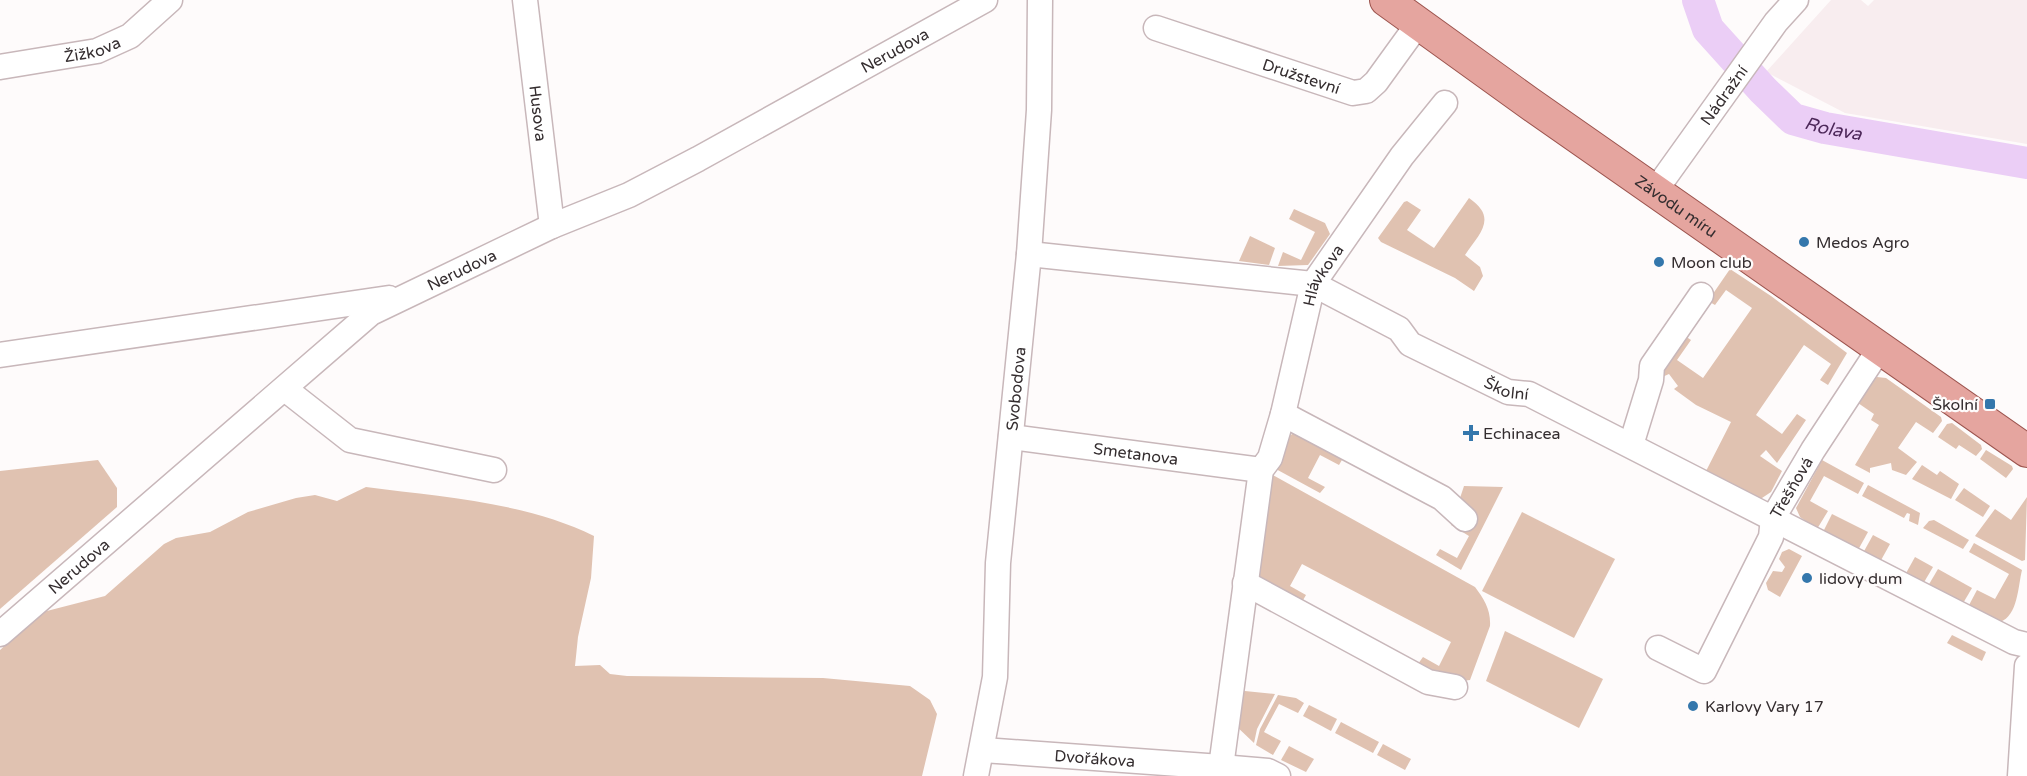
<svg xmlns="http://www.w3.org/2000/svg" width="2027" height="776" font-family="'Varela Round',sans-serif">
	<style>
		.built { fill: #f8edef }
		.green { fill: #e0c2b1 }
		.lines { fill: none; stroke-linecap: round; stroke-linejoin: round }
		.river { stroke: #ebcef6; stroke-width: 32 }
		.minor-casing { stroke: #c8b7ba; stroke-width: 27 }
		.major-casing { stroke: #9c544e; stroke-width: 34 }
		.minor { stroke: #fff; stroke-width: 24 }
		.major { stroke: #e5a59f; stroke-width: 32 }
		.poi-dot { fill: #3477ac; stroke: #fefbfb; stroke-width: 2 }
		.labels { text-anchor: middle; stroke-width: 4.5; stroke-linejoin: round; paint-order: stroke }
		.street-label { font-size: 16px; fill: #342d2f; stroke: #fefbfb }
		.poi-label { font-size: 16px; fill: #342d2f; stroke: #fefbfb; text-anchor: start }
		.water-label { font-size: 18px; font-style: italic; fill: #4d285a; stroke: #fefbfb }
	</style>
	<rect width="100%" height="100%" fill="#fefbfb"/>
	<!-- built -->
	<polygon class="built" points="1831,0 1861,0 1868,6 1874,0 2027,0 2027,144 1845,113 1766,72"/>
	<!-- green -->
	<g class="green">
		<path d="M1469,198C1498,218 1480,233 1465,255L1480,267L1483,276L1474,291L1455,278L1381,242L1378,238L1404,202L1407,201L1421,210L1407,230L1434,248Z"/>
		<polygon points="1294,209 1325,223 1330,234 1308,265 1278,266 1283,252 1301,260 1315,232 1289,219"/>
		<polygon points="1250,236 1275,248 1269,265 1239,261"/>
		<polygon points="1730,269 1771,296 1847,353 1828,385 1820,380 1831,364 1804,345 1756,415 1782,434 1797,414 1806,420 1777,463 1766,450 1760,456 1782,471 1771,492 1759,500 1705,473 1731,422 1696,405 1674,389 1678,386 1669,374 1660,378 1665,366 1685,336 1691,340 1677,360 1703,378 1752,308 1726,290 1715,305 1708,301"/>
		<polygon points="1877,377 1886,378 1941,417 1942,421 1933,433 1916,422 1898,448 1917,462 1906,475 1892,470 1891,463 1870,468 1870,473 1855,465 1879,425 1871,420 1874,414 1858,403"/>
		<polygon points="1952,423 1981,445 1982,449 1976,456 1959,445 1956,449 1938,437 1947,424"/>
		<polygon points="1296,432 1346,453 1339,465 1320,455 1308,478 1325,487 1320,493 1274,468 1285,438"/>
		<polygon points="1986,450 2012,466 2013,469 2006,478 1980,459"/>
		<polygon points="98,460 117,488 117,507 0,609 0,471"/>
		<polygon points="1822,460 1864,483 1858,494 1824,476 1810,501 1828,511 1817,529 1800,517 1796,508"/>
		<polygon points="1922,465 1937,475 1940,471 1959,484 1951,499 1912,479"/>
		<path d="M1271,474L1475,587C1484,599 1491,610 1490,626L1470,680L1462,681L1415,668L1423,657L1439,666L1451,642L1302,564L1290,586L1306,595L1299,607L1259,582L1256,569H1259L1270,495L1265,494Z"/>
		<polygon points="1868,485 1920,513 1918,525 1909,521 1910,514 1907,513 1904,518 1862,496"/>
		<polygon points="1464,486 1503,487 1461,570 1436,555 1440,549 1457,558 1469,536 1451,525"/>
		<path d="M366,487C442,497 525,502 594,536L591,578L578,637L575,666L600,665L610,674L627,676L823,678L910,686L930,700L937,714L922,776H0V650L43,612L105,596L164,544L176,538L210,532L248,512L296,498L315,495L337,501Z"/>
		<polygon points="1964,488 1990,506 1983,517 1955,500"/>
		<polygon points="2027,497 2025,560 2022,561 1975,536 1995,509 2011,520"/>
		<polygon points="1522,512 1615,559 1574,638 1482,591"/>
		<polygon points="1832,514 1868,532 1858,550 1823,532"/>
		<polygon points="1934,520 1969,540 1963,549 1923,528 1929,521"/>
		<polygon points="1873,535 1890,544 1880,562 1863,553"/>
		<path d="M1974,543L2022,570C2018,586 2018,616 2000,622L1968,607L1977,590L1995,599L2009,574L1969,552Z"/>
		<polygon points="1789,549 1802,556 1780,597 1768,590 1766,583 1773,571 1782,572 1785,567 1779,559 1782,552"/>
		<polygon points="1915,557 1933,567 1923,584 1905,575"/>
		<polygon points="1938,569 1972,588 1962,605 1928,586"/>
		<polygon points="1505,631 1603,679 1579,728 1486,681"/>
		<polygon points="1952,635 1986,652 1982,661 1947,643"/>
		<polygon points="1235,690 1275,694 1257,729 1254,743 1234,724"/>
		<polygon points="1278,695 1296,698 1304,703 1298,713 1279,704 1264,732 1281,741 1273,755 1256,745 1260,729"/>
		<polygon points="1309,705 1337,719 1331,731 1303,716"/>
		<polygon points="1341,722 1379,742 1373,753 1335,733"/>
		<polygon points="1383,744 1411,759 1405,770 1377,755"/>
		<polygon points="1289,746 1314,759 1306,772 1281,760"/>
	</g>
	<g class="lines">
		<!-- river -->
		<path class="river" id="s1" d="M1698,0L1708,29L1763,90L1793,119L1825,128L2027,163"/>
		<defs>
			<g id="minor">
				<path id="s2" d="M525,0L552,226"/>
				<path id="s3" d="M1156,28L1353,93L1366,91L1376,82L1418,24"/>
				<path id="s4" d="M0,67L97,51L130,36L170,0"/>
				<path id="s5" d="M1655,191L1776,22L1796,0"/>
				<path id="s6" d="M1029,254L1313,284L1399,329L1410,344L1508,392L1529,394L2014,642L2027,645"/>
				<polyline points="0,355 389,298"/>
				<polyline points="285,389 350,440 494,470"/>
				<polyline points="1283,414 1442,498 1465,519"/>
				<path id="s7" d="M1011,437L1261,470"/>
				<polyline points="1631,445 1651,380 1652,366 1701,295"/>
				<polyline points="1245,583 1428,682 1455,687"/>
				<path id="s8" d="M0,634L371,313L552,226L629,195L698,159L985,0"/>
				<path id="s9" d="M1658,648L1704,671L1771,537L1773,518L1813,450L1880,348"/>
				<path id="s10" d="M983,750L1221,767L1268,771L1278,776"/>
				<path id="s11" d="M1221,767L1261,470L1270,458L1283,414L1313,284L1402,156L1445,103"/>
				<path id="s12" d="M976,776L995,677L998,563L1029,254L1039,110L1040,0"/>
				<polyline points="2020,776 2027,666"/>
			</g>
			<g id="major">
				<path id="s13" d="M1386,0L1529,103L2027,451"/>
			</g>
		</defs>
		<!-- minor casing -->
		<use href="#minor" class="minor-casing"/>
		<!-- major casing -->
		<use href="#major" class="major-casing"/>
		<!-- minor -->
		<use href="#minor" class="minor"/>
		<!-- major -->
		<use href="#major" class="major"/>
	</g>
	<!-- markers -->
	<g class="poi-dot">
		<circle cx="1804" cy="242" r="6"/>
		<circle cx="1659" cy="262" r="6"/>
		<rect x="1984" y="398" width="12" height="12" rx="3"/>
		<path d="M1468 424h6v6h6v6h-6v6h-6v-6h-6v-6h6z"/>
		<circle cx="1807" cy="578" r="6"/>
		<circle cx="1693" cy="706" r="6"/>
	</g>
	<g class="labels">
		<!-- street labels -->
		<g class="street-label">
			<text dy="6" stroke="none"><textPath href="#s4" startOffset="94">Žižkova</textPath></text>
			<text dy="6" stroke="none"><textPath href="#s8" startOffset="1077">Nerudova</textPath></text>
			<text dy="6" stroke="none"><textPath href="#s3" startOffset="153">Družstevní</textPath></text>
			<text dy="6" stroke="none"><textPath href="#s5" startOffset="118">Nádražní</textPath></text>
			<text dy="6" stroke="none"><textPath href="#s2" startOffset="114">Husova</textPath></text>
			<text dy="6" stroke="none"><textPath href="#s13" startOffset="356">Závodu míru</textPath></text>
			<text dy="6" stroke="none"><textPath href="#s8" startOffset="591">Nerudova</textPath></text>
			<text dy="6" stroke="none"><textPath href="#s11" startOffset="506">Hlávkova</textPath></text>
			<text dy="6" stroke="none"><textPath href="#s6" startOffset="508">Školní</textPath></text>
			<text dy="6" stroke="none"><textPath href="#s12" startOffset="390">Svobodova</textPath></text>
			<text dy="6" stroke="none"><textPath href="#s7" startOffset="126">Smetanova</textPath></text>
			<text dy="6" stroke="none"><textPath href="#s9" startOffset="256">Třešňová</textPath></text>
			<text dy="6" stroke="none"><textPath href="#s8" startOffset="104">Nerudova</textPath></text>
			<text dy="6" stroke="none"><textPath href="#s10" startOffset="112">Dvořákova</textPath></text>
		</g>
		<!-- poi labels -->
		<g class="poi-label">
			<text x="1816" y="248">Medos Agro</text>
			<text x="1671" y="268">Moon club</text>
			<text x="1978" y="410" text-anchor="end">Školní</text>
			<text x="1483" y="439">Echinacea</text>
			<text x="1819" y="584">lidovy dum</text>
			<text x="1705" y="712">Karlovy Vary 17</text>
		</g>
		<!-- water labels -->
		<g class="water-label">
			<text dy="6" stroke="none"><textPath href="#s1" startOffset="196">Rolava</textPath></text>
		</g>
	</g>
</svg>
